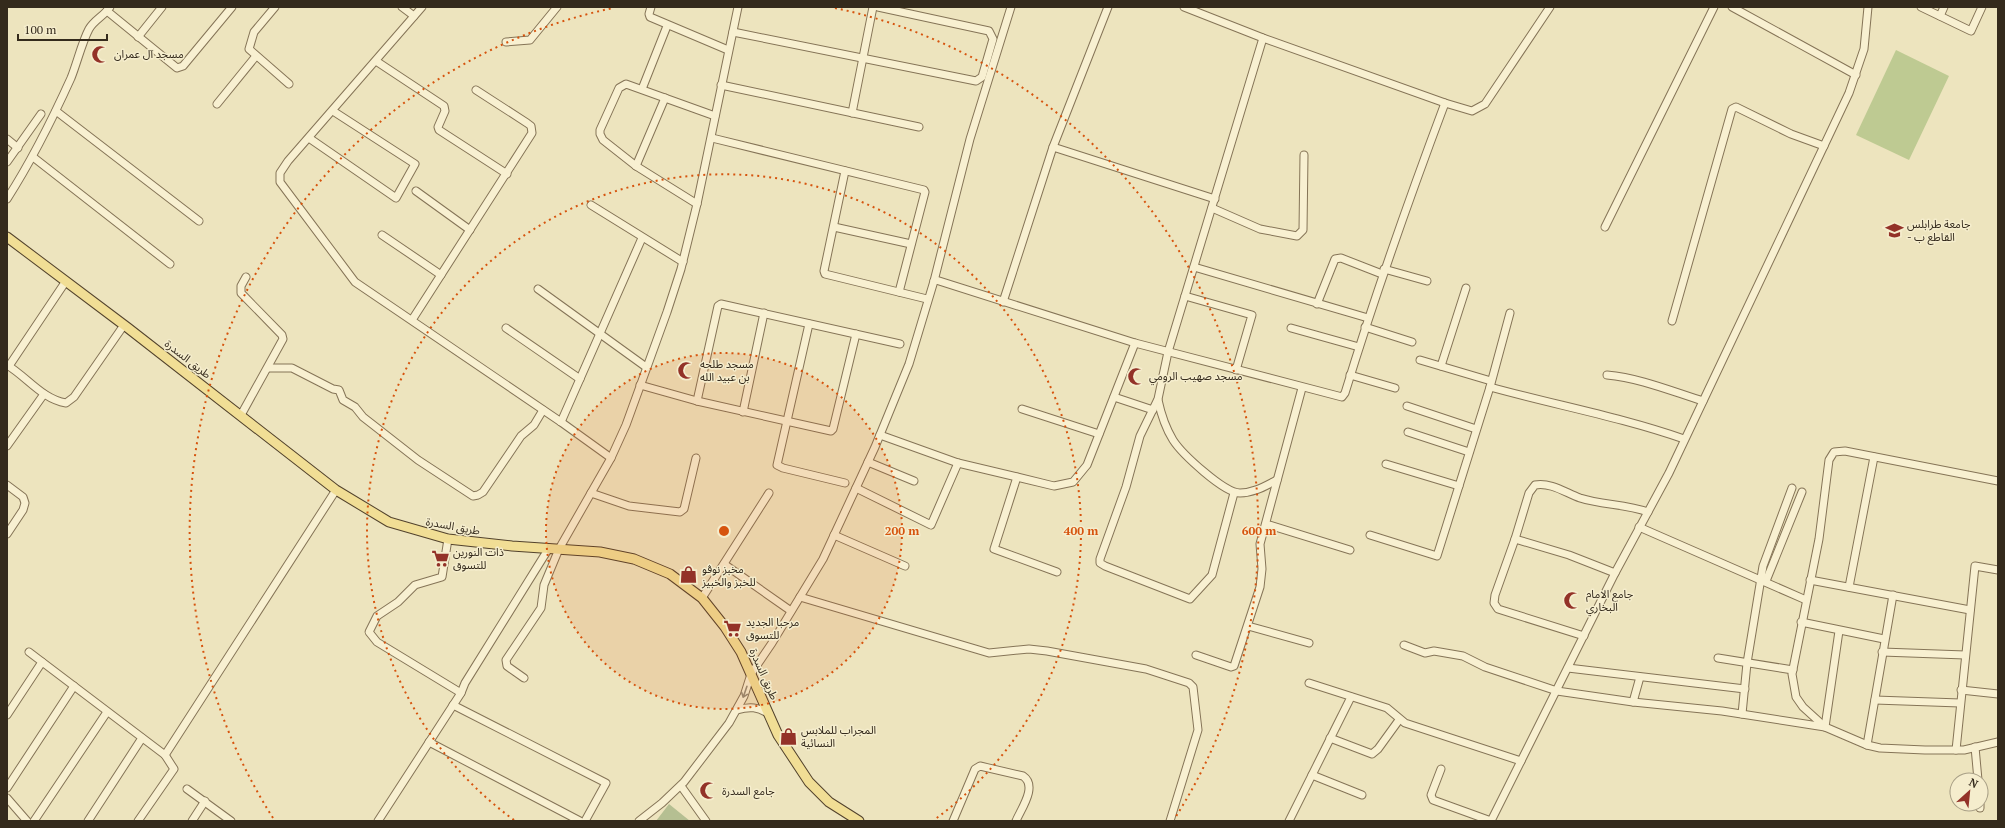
<svg xmlns="http://www.w3.org/2000/svg" width="2005" height="828" font-family="'PT Serif','Noto Sans Arabic',serif">
	<style>
		.green { fill: #beca92 }
		.cemetery { fill: #b5bf92 }
		.lines { fill: none; stroke-linecap: round; stroke-linejoin: round }
		.minor-casing { stroke: #857457; stroke-width: 9 }
		.major-casing { stroke: #52422c; stroke-width: 11 }
		.minor { stroke: #f8f0d1; stroke-width: 7 }
		.major { stroke: #f1de95; stroke-width: 9 }
		.oneway { stroke: #968d76 }
		.ring { fill: none; stroke: #d6540e; stroke-width: 2; stroke-dasharray: 2 4 }
		.labels { text-anchor: middle; stroke-width: 3; stroke-linejoin: round; paint-order: stroke }
		.poi-label { font-size: 11px; fill: #342a1c; stroke: #f5edcd; text-anchor: start }
		.street-label { font-size: 11px; fill: #342a1c; stroke: #f5edcd }
		.centre { fill: #d6540e; stroke: #f5edcd; stroke-width: 2 }
		.ring-label { font-size: 12px; text-anchor: middle; font-weight: bold; fill: #d6540e; stroke: #f5edcd; stroke-width: 3; stroke-linejoin: round; paint-order: stroke }
	</style>
	<rect width="100%" height="100%" fill="#ede4be"/>
	<!-- green -->
	<polygon class="green" points="1896,50 1949,76 1909,160 1856,135"/>
	<!-- cemetery -->
	<polygon class="cemetery" points="669,804 690,821 656,821"/>
	<g class="lines">
		<defs>
			<g id="minor">
				<polyline points="275,7 254,32 249,49 289,84"/>
				<polyline points="402,7 414,16"/>
				<polyline points="422,7 288,161 280,173 280,182 355,282 561,422 611,458"/>
				<polyline points="651,7 649,14 650,17 728,50"/>
				<polyline points="1184,7 1263,38 1445,103 1472,111 1485,104 1550,7"/>
				<polyline points="1732,7 1856,75"/>
				<polyline points="1921,7 1971,31 1982,7"/>
				<polyline points="107,11 177,68 183,66 232,7"/>
				<polyline points="1940,16 1944,7"/>
				<polyline points="733,32 976,81 982,77 993,39 989,31 878,7"/>
				<polyline points="138,37 162,7"/>
				<polyline points="506,42 530,40 557,7"/>
				<polyline points="376,61 444,106 445,111 438,127 439,130 507,174"/>
				<polyline points="721,85 919,127"/>
				<polyline points="642,89 667,26"/>
				<polyline points="217,104 256,56"/>
				<polyline points="56,111 199,221"/>
				<polyline points="852,113 873,7"/>
				<polyline points="309,138 396,198 415,164 333,111"/>
				<polyline points="712,138 924,190 925,192 899,292"/>
				<polyline points="7,139 18,148"/>
				<polyline points="1053,147 1215,199"/>
				<polyline points="33,157 170,264"/>
				<polyline points="7,162 41,114"/>
				<polyline points="636,166 665,98"/>
				<polyline points="845,171 824,271 825,274 927,299"/>
				<polyline points="416,191 470,230"/>
				<path d="M7,199C32,160 52,120 71,78C77,63 82,42 89,29C94,20 104,16 110,7"/>
				<polyline points="697,204 636,166 603,140 600,134 600,130 619,88 626,84 715,116"/>
				<polyline points="591,205 683,262"/>
				<polyline points="1212,208 1260,229 1297,236 1303,230 1304,155"/>
				<polyline points="834,227 911,244"/>
				<polyline points="1605,227 1714,7"/>
				<polyline points="382,235 441,275"/>
				<polyline points="1194,267 1368,318"/>
				<polyline points="1384,269 1427,281"/>
				<path d="M934,281L936,280L1135,343L1342,397L1345,393C1375,295 1409,199 1445,103"/>
				<polyline points="538,289 646,367"/>
				<polyline points="1185,296 1252,315 1236,370"/>
				<polyline points="1003,302 1053,147 1108,7"/>
				<polyline points="1317,304 1335,259 1341,258 1382,274"/>
				<polyline points="412,320 532,133 531,126 527,123 476,90"/>
				<polyline points="1672,321 1732,109 1736,107 1791,134 1824,146"/>
				<polyline points="809,324 777,465 783,468 845,483"/>
				<polyline points="1365,327 1412,342"/>
				<polyline points="506,328 580,379"/>
				<polyline points="1291,328 1359,347"/>
				<polyline points="1420,360 1491,381"/>
				<path d="M7,365C27,377 42,399 66,403L74,397L124,325"/>
				<polyline points="9,366 66,281"/>
				<polyline points="1441,366 1466,288"/>
				<polyline points="268,368 292,368 333,389 339,390 343,400 355,407 363,417 372,424 418,460 473,496 478,495 483,492 521,436 534,425 543,410"/>
				<polyline points="1350,375 1395,388"/>
				<path d="M1607,375C1640,378 1671,391 1703,401"/>
				<polyline points="640,385 697,401 831,431 833,429 856,334"/>
				<path d="M1490,387C1555,405 1621,417 1684,439"/>
				<polyline points="1114,397 1153,410"/>
				<path d="M1158,400C1161,414 1165,427 1173,440C1182,454 1224,493 1240,493C1254,493 1265,486 1277,480"/>
				<polyline points="697,401 718,306 721,304 900,344"/>
				<polyline points="1407,406 1476,429"/>
				<polyline points="1022,409 1099,434"/>
				<polyline points="743,412 764,313"/>
				<polyline points="241,415 283,339 282,335 241,293 241,286 246,277"/>
				<polyline points="561,422 642,238"/>
				<polyline points="1408,432 1469,452"/>
				<polyline points="880,435 958,463 1017,477 1054,486 1073,482 1087,465 1135,343"/>
				<polyline points="7,446 44,394"/>
				<polyline points="868,462 914,481"/>
				<polyline points="1386,464 1459,486"/>
				<polyline points="1017,477 994,549 1057,572"/>
				<polyline points="1998,481 1845,451 1834,452 1829,460 1819,539 1792,674 1796,697 1803,707 1825,727 1867,745 1880,748 1925,750 1964,750 1998,742"/>
				<polyline points="7,485 23,497 25,503 23,510 7,534"/>
				<polyline points="856,488 931,525 958,463"/>
				<polyline points="591,493 629,506 680,512 684,509 696,458"/>
				<polyline points="1234,493 1212,575 1190,599 1105,566 1100,563 1100,559 1126,487 1140,436 1158,399 1168,352 1263,38"/>
				<polyline points="1266,524 1350,550"/>
				<polyline points="1639,527 1806,600"/>
				<polyline points="834,535 905,566"/>
				<polyline points="1370,535 1437,556 1490,387 1510,313"/>
				<polyline points="448,539 442,577 415,585 398,602 377,616 369,632 377,642 461,693"/>
				<polyline points="1515,539 1569,555 1615,573"/>
				<polyline points="724,564 791,611"/>
				<polyline points="1810,580 1970,610"/>
				<polyline points="1766,581 1802,492"/>
				<polyline points="1849,587 1874,457"/>
				<polyline points="800,597 989,653 1029,649 1047,651 1146,669 1189,683 1193,687 1198,730 1170,821"/>
				<polyline points="702,598 769,493"/>
				<polyline points="1801,622 1884,639"/>
				<polyline points="1248,626 1309,643"/>
				<path d="M1584,636L1498,609L1494,603L1495,595L1515,539L1529,493L1535,485C1551,482 1566,493 1580,498C1602,505 1626,504 1648,512"/>
				<polyline points="1404,645 1425,653 1434,651 1463,656 1485,667 1557,691 1633,702 1722,711 1825,727 1839,631"/>
				<polyline points="29,652 165,755 336,490"/>
				<polyline points="1882,652 1965,655"/>
				<polyline points="1196,655 1231,667 1234,666 1260,587 1262,569 1260,544 1302,388"/>
				<polyline points="1718,658 1793,670"/>
				<polyline points="1568,668 1745,689"/>
				<polyline points="524,678 507,666 506,660 541,608 544,585 559,549 611,458 626,425 667,312 681,269 697,204 738,7"/>
				<polyline points="1309,683 1387,708 1405,723 1521,761"/>
				<polyline points="1961,690 1998,694"/>
				<polyline points="1875,700 1960,703"/>
				<polyline points="1633,702 1640,677"/>
				<polyline points="453,705 606,783 585,821"/>
				<path d="M737,710C750,706 758,707 769,714"/>
				<polyline points="1742,714 1747,663 1763,566 1792,488"/>
				<polyline points="7,715 42,662"/>
				<polyline points="1330,738 1372,754 1378,749 1399,720"/>
				<polyline points="429,742 580,821"/>
				<polyline points="1867,745 1893,595"/>
				<polyline points="1975,747 1978,780"/>
				<polyline points="1956,750 1975,566 1998,570"/>
				<polyline points="1441,769 1431,795 1433,800 1491,821"/>
				<polyline points="1312,775 1362,795"/>
				<polyline points="681,786 706,821"/>
				<polyline points="7,788 74,686"/>
				<polyline points="187,789 231,821"/>
				<polyline points="7,798 27,821"/>
				<polyline points="1980,804 1980,808"/>
				<polyline points="34,821 107,712"/>
				<polyline points="88,821 142,738"/>
				<polyline points="138,821 174,769 165,755"/>
				<polyline points="192,821 205,801"/>
				<polyline points="378,821 461,693 465,683 549,548"/>
				<polyline points="639,821 662,803 684,782 729,723 744,696 751,674 772,643 823,559 875,447 909,364 934,281 970,139 1011,7"/>
				<path d="M953,821L975,769L980,766L1023,776C1038,786 1021,809 1016,821"/>
				<polyline points="1289,821 1351,697"/>
				<polyline points="1491,821 1615,573 1669,473 1849,93 1864,49 1868,7"/>
			</g>
			<polyline id="major" points="7,237 128,328 336,490 389,522 448,539 512,546 600,552 634,559 670,574 702,598 725,627 741,652 778,735 809,782 829,802 859,821"/>
		</defs>
		<!-- minor casing -->
		<use href="#minor" class="minor-casing"/>
		<!-- major casing -->
		<use href="#major" class="major-casing"/>
		<!-- minor -->
		<use href="#minor" class="minor"/>
		<!-- major -->
		<use href="#major" class="major"/>
	</g>
	<!-- one-way arrows -->
	<defs><path id="oneway-shaft" d="M-6 0H5M1.5-3L5.5 0L1.5 3" fill="none" stroke-width="1.6" stroke-linecap="round" stroke-linejoin="round"/></defs>
	<use class="oneway" href="#oneway-shaft" transform="translate(745 692) rotate(109)"/>
	<!-- distance rings -->
	<circle cx="724" cy="531" r="178" fill="#d6540e" fill-opacity=".12"/>
	<g class="ring">
		<circle cx="724" cy="531" r="178"/>
		<path d="M514 820A357 357 0 1 1 934 820"/>
		<path d="M273 818A535 535 0 0 1 613 8M835 8A535 535 0 0 1 1175 818"/>
	</g>
	<!-- icons -->
	<defs>
		<symbol id="mosque-bare" viewBox="-9 -9 18 18"><path d="M3.5-4.9A6 6 0 1 0 3.5 4.9A5 5 0 1 1 3.5-4.9Z" fill="#933228" stroke="#f5edcd" stroke-width="2.5" paint-order="stroke"/></symbol>
		<symbol id="university-bare" viewBox="-9 -9 18 18"><path d="M0-5L7-2L0 1L-7-2ZM-4 1L0 2.5L4 1V4Q0 6-4 4Z" fill="#933228" stroke="#f5edcd" stroke-width="2.5" paint-order="stroke"/></symbol>
		<symbol id="supermarket-bare" viewBox="-9 -9 18 18"><path d="M-6-5.5h2.5l.6 2H6L4.5 2H-2.5L-4.4-4H-6ZM-1.5 3.2a1.3 1.3 0 1 0 .1 0ZM3 3.2a1.3 1.3 0 1 0 .1 0Z" fill="#933228" stroke="#f5edcd" stroke-width="2.5" paint-order="stroke"/></symbol>
		<symbol id="shop-bare" viewBox="-9 -9 18 18"><path d="M-5-2.5h2.3a2.7 3.5 0 0 1 5.4 0H5L5.5 6h-11ZM-1.5-2.5h3a1.5 2.3 0 0 0-3 0Z" fill="#933228" stroke="#f5edcd" stroke-width="2.5" paint-order="stroke"/></symbol>
	</defs>
	<g fill-rule="evenodd">
		<use href="#mosque-bare" x="88" y="42" width="25" height="25"/>
		<use href="#university-bare" x="1882" y="218" width="25" height="25"/>
		<use href="#mosque-bare" x="674" y="358" width="25" height="25"/>
		<use href="#mosque-bare" x="1124" y="364" width="25" height="25"/>
		<use href="#supermarket-bare" x="428" y="546" width="25" height="25"/>
		<use href="#shop-bare" x="676" y="562" width="25" height="25"/>
		<use href="#mosque-bare" x="1560" y="588" width="25" height="25"/>
		<use href="#supermarket-bare" x="720" y="616" width="25" height="25"/>
		<use href="#shop-bare" x="776" y="724" width="25" height="25"/>
		<use href="#mosque-bare" x="696" y="778" width="25" height="25"/>
	</g>
	<g class="labels">
		<!-- poi labels -->
		<g class="poi-label">
			<text x="114" y="58">مسجد آل عمران</text>
			<text x="1907" y="228">جامعة طرابلس<tspan x="1907" dy="13">- القاطع ب</tspan></text>
			<text x="700" y="368">مسجد طلحه<tspan x="700" dy="13">بن عبيد الله</tspan></text>
			<text x="1149" y="380">مسجد صهيب الرومي</text>
			<text x="453" y="556">ذات النورين<tspan x="453" dy="13">للتسوق</tspan></text>
			<text x="702" y="573">مخبز نوڤو<tspan x="702" dy="13">للخبز والخبيز</tspan></text>
			<text x="1586" y="598">جامع الامام<tspan x="1586" dy="13">البخاري</tspan></text>
			<text x="746" y="626">مرحبا الجديد<tspan x="746" dy="13">للتسوق</tspan></text>
			<text x="801" y="734">المجراب للملابس<tspan x="801" dy="13">النسائية</tspan></text>
			<text x="722" y="795">جامع السدرة</text>
		</g>
		<!-- street labels -->
		<g class="street-label">
			<text transform="translate(188 359) rotate(38)" y="4">طريق السدرة</text>
			<text transform="translate(453 526) rotate(10)" y="4">طريق السدرة</text>
			<text transform="translate(764 674) rotate(66)" y="4">طريق السدرة</text>
		</g>
	</g>
	<circle cx="724" cy="531" r="6" class="centre"/>
	<g class="ring-label">
		<text x="902" y="535">200 m</text>
		<text x="1081" y="535">400 m</text>
		<text x="1259" y="535">600 m</text>
	</g>
	<!-- border -->
	<rect width="2005" height="828" fill="none" stroke="#342a1c" stroke-width="16"/>
	<!-- north arrow -->
	<g transform="translate(1969 792) rotate(27)"><circle r="19" fill="#f5edcd" stroke="#a89f86"/>
	<path d="M0-3L7 15L0 10L-7 15Z" fill="#933228"/>
	<text y="-6" font-size="11" font-weight="bold" text-anchor="middle" fill="#342a1c">N</text>
	</g>
	<!-- scale -->
	<path d="M18 34v6h89v-6" fill="none" stroke="#342a1c" stroke-width="2"/>
	<text x="24" y="34" font-size="12" fill="#342a1c" stroke="#f5edcd" stroke-width="3" paint-order="stroke">100 m</text>
</svg>
